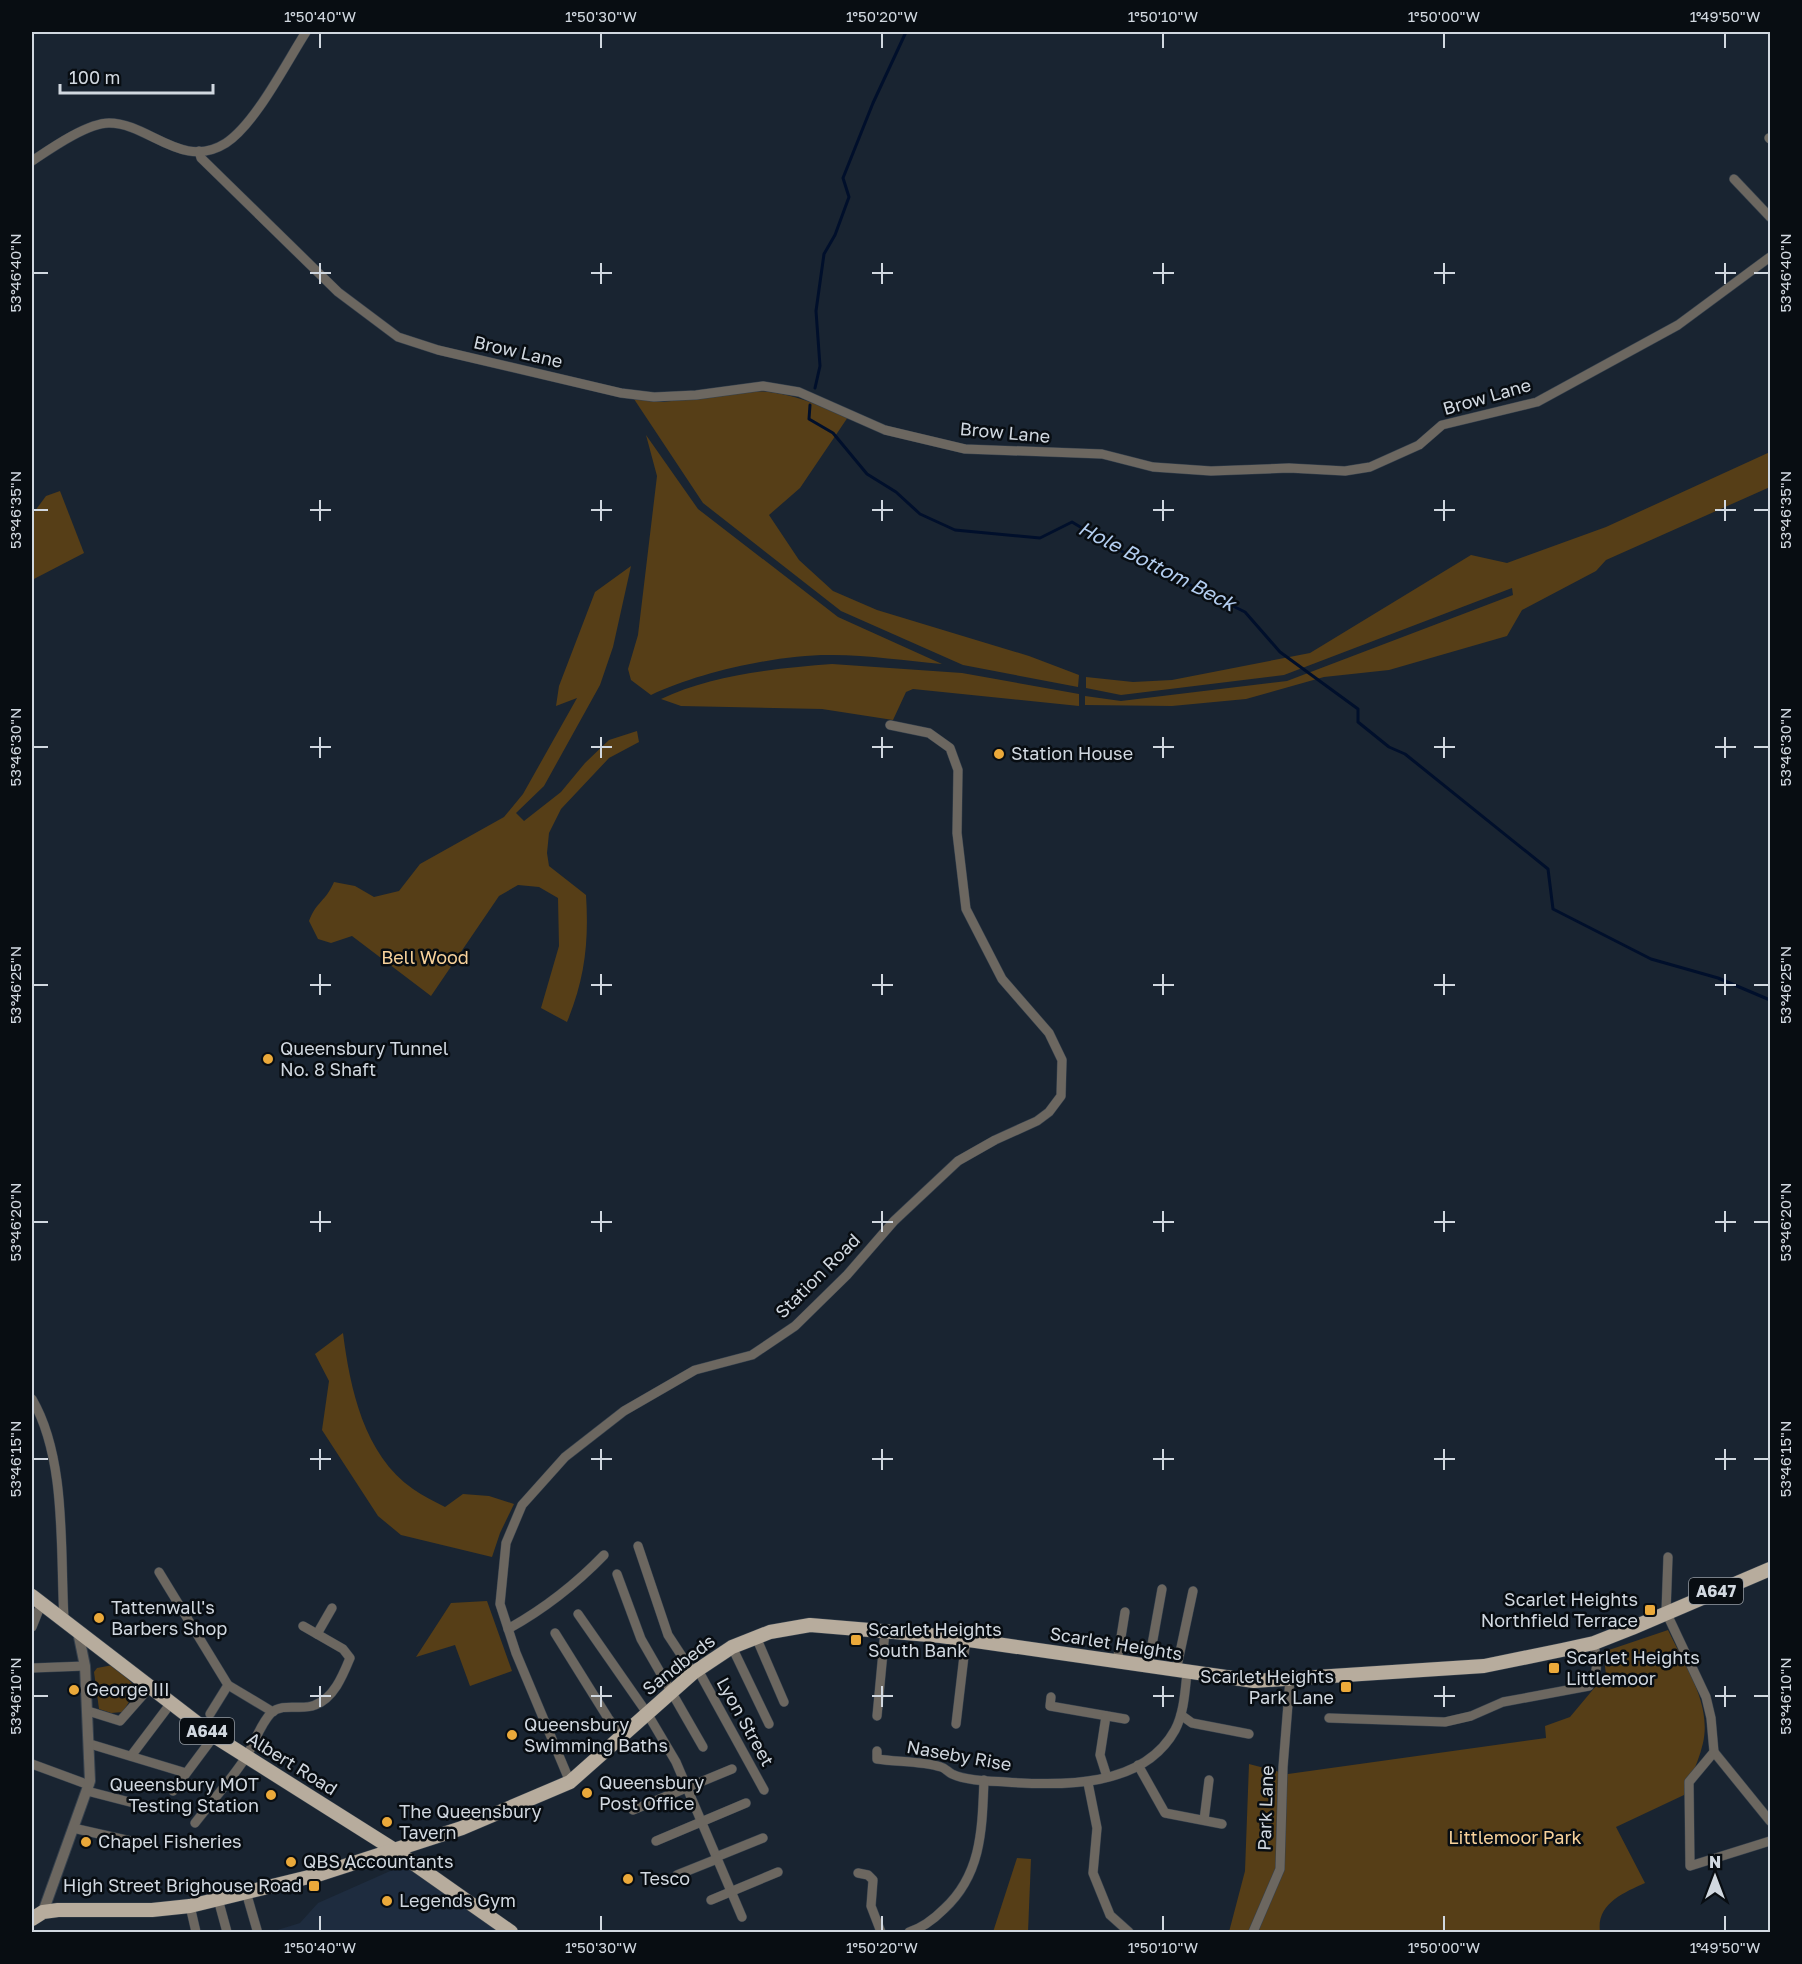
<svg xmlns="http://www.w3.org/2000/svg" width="1802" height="1964" font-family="'Golos Text',sans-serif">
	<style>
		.built { fill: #1e2c3f }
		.green { fill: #563e17 }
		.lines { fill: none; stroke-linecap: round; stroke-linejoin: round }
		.stream { stroke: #000f2b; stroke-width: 3 }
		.minor-casing { stroke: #36414d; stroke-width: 10 }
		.tertiary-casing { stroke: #36414d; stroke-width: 12 }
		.primary-casing { stroke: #36414d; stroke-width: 15 }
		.minor { stroke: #6c6760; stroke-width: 9 }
		.tertiary { stroke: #6c6760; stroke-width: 10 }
		.primary { stroke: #b7ac9d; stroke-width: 14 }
		.ticks { fill: none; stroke: #d1d8e0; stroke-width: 2 }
		.poi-dot { fill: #eba93a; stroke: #080d12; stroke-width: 2 }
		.labels { text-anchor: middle; stroke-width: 5; stroke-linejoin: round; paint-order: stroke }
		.shield { fill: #080d12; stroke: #959ba2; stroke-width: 1.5 }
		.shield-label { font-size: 16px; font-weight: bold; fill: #d1d8e0 }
		.street-label { font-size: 18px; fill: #d1d8e0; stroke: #080d12 }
		.poi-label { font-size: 18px; fill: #d1d8e0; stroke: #080d12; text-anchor: start }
		.park-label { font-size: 18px; fill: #f8d29b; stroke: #080d12 }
		.water-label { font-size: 20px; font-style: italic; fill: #b3cdef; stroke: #080d12 }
		.neatline { fill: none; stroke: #d1d8e0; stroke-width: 2 }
		.ticks-label { font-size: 15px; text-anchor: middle; fill: #d1d8e0 }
	</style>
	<rect width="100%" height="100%" fill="#192431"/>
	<!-- built -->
	<polygon class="built" points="406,1864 500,1932 271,1932 300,1923 318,1903"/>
	<!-- green -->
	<g class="green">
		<path d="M752,391C787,391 816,404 848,417L800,488L769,515L799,560L833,591L877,610L1029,656L1079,675L1078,687L963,665L841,611L703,503L634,399L663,402Z"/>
		<path d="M646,435L698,509L838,617L942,664C906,661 869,655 833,655C780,654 699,672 651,695L631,680L628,669L638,635L657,476Z"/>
		<polygon points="1770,452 1770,487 1606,560 1596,571 1522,610 1507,636 1389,670 1324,677 1246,699 1172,706 1085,705 1085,696 1121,701 1287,681 1513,595 1512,588 1284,675 1121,695 1086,688 1086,677 1133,682 1172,680 1310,653 1471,555 1507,563 1606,527"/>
		<polygon points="60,491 84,553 32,580 32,515 46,496"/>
		<path d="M631,566L613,647L600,685L544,786L516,813L524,821L561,792L585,763L609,740L637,731L639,742L609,758L561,809L549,833L547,853L549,866L586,895C589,941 585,979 567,1022L541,1008L559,946L558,898L539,887L518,885L499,896L431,996L352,936L331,943L318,939L309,921C316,902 326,901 334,882L355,886L374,897L399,891L420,864L504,817L523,794L577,698L556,706L559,686L595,592Z"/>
		<path d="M832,664L962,673L1079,694V706L913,689L906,692L893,720L822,709L681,706L661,699C710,675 778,668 832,664Z"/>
		<path d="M343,1333C350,1388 364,1455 413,1489C423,1496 434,1501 445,1507L463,1494L489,1496L514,1504L500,1533L492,1557L401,1535L378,1516L322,1430L329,1381L315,1354Z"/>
		<polygon points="487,1601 512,1671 470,1686 455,1645 416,1657 451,1603"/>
		<path d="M1668,1630C1684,1664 1712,1703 1703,1743C1699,1761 1690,1778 1684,1795L1616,1827L1645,1883C1623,1893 1596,1904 1600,1932H1229L1245,1871L1249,1764L1288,1774L1546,1738L1545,1726L1570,1717L1606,1674L1603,1652Z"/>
		<polygon points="113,1665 137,1688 123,1712 111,1713 99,1709 94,1672 97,1668"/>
		<polygon points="1017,1858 1031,1859 1028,1932 993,1932"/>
	</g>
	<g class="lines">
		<!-- stream -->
		<g class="stream">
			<polyline points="815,388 820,366 816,311 824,254 835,235 849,197 843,178 873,103 906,32"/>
			<polyline points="810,405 809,419 833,433 867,474 896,492 920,514 955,530 1040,538 1072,522 1117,549 1245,612 1280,652 1358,709 1358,722 1389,747 1405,754 1548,869 1553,909 1651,959 1718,978 1770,1000"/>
		</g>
		<defs>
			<g id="minor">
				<polyline points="1769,138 1770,139"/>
				<polyline points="199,151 201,158 338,292 398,337 438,350 621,393 654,397 696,395 763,386 799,392 885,430 965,449 1102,454 1153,467 1211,471 1289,468 1345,471 1370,467 1419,445 1442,425 1537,402 1678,325 1770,257"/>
				<path d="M32,161C50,149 87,123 109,123C149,123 182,171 226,143C256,123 286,63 306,32"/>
				<polyline points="1734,179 1770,217"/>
				<path d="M32,1399C67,1459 60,1551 64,1619"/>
				<polyline points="638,1546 668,1635 693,1673"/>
				<polyline points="1668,1557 1666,1612 1706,1697 1711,1718 1714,1752 1689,1782 1690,1866 1770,1841"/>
				<polyline points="159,1572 228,1685 210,1714"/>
				<polyline points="617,1574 641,1639 703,1747"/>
				<polyline points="578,1614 647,1713 676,1762 742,1917"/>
				<polyline points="32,1627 42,1602"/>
				<path d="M508,1629C544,1609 575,1585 604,1555"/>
				<polyline points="555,1633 608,1718 623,1737"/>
				<polyline points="317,1634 332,1608"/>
				<polyline points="756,1637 784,1702"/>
				<polyline points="732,1647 769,1724"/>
				<polyline points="1117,1662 1125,1612"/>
				<polyline points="1148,1667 1162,1589"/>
				<polyline points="32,1668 85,1666"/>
				<polyline points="698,1670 764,1790"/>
				<polyline points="1176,1671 1193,1591"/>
				<polyline points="228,1685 273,1712"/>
				<polyline points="1051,1697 1050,1706 1125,1719"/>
				<polyline points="88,1711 120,1721 150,1687"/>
				<polyline points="1181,1715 1192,1723 1249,1734"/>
				<polyline points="877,1716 885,1631"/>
				<polyline points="1106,1716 1100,1755 1107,1777"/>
				<path d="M1329,1718L1445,1722L1471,1716L1503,1702L1589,1686C1600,1673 1596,1659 1594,1643"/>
				<polyline points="956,1724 966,1639"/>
				<polyline points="90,1744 186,1773"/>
				<path d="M877,1751V1759C897,1762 922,1761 941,1767C945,1768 948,1772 952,1774C967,1781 990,1781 1006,1782C1062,1786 1143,1788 1175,1730C1184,1713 1185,1691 1187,1673"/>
				<polyline points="1714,1752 1770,1821"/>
				<polyline points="131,1756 171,1703"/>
				<polyline points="32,1764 89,1785"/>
				<polyline points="1138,1765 1165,1813 1222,1824"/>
				<polyline points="570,1782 516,1653 500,1604 506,1543 522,1505 565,1457 624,1411 695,1370 752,1355 795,1326 847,1275 894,1221 958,1161 995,1140 1037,1121 1049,1112 1061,1096 1062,1060 1049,1033 1002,979 966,909 957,833 958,770 950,748 929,733 890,725"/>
				<polyline points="1088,1783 1097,1828 1093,1873 1110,1915 1129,1932"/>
				<polyline points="87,1791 153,1808"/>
				<polyline points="173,1791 214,1736"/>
				<polyline points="633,1810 732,1769"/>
				<polyline points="1204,1820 1209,1780"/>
				<path d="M195,1823C212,1801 231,1780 246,1757C255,1743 259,1726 271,1713C283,1702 302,1711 315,1705C334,1698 343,1675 350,1658L343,1649L303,1626"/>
				<polyline points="73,1828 135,1842"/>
				<polyline points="656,1841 746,1803"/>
				<polyline points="716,1857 763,1838"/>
				<polyline points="858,1873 868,1875 873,1880 871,1906 881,1932"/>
				<polyline points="677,1875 717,1859"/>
				<polyline points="246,1892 257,1930"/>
				<polyline points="218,1899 227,1932"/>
				<polyline points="711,1900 778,1872"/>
				<polyline points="190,1906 196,1932"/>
				<path d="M909,1932C922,1928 934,1919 944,1909C982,1874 982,1829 984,1780"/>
				<polyline points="1253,1932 1280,1869 1283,1767 1290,1679"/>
			</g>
			<polyline id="tertiary" points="43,1912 90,1781 85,1666 78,1632"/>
			<g id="primary">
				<polyline points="32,1596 214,1736 393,1849 511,1932"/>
				<polyline points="32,1919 43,1912 58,1910 152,1910 190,1906 317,1875 462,1828 570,1782 693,1673 732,1647 770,1632 810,1625 941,1636 1254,1681 1484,1666 1562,1650 1594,1643 1632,1628 1770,1569"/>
			</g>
		</defs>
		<!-- minor casing -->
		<use href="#minor" class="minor-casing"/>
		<!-- tertiary casing -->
		<use href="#tertiary" class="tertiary-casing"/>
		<!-- primary casing -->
		<use href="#primary" class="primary-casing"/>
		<!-- minor -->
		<use href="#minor" class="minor"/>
		<!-- tertiary -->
		<use href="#tertiary" class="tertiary"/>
		<!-- primary -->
		<use href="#primary" class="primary"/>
	</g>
	<!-- ticks -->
	<path class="ticks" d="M320,33V48M601,33V48M882,33V48M1163,33V48M1444,33V48M1725,33V48M320,263V284M601,263V284M882,263V284M1163,263V284M1444,263V284M1725,263V284M33,273H48M310,273H331M591,273H612M872,273H893M1153,273H1174M1434,273H1455M1715,273H1736M1754,273H1769M320,500V521M601,500V521M882,500V521M1163,500V521M1444,500V521M1725,500V521M33,510H48M310,510H331M591,510H612M872,510H893M1153,510H1174M1434,510H1455M1715,510H1736M1754,510H1769M320,737V758M601,737V758M882,737V758M1163,737V758M1444,737V758M1725,737V758M33,747H48M310,747H331M591,747H612M872,747H893M1153,747H1174M1434,747H1455M1715,747H1736M1754,747H1769M320,974V995M601,974V995M882,974V995M1163,974V995M1444,974V995M1725,974V995M33,985H48M310,985H331M591,985H612M872,985H893M1153,985H1174M1434,985H1455M1715,985H1736M1754,985H1769M320,1211V1232M601,1211V1232M882,1211V1232M1163,1211V1232M1444,1211V1232M1725,1211V1232M33,1222H48M310,1222H331M591,1222H612M872,1222H893M1153,1222H1174M1434,1222H1455M1715,1222H1736M1754,1222H1769M320,1449V1470M601,1449V1470M882,1449V1470M1163,1449V1470M1444,1449V1470M1725,1449V1470M33,1459H48M310,1459H331M591,1459H612M872,1459H893M1153,1459H1174M1434,1459H1455M1715,1459H1736M1754,1459H1769M320,1686V1707M601,1686V1707M882,1686V1707M1163,1686V1707M1444,1686V1707M1725,1686V1707M33,1696H48M310,1696H331M591,1696H612M872,1696H893M1153,1696H1174M1434,1696H1455M1715,1696H1736M1754,1696H1769M320,1916V1931M601,1916V1931M882,1916V1931M1163,1916V1931M1444,1916V1931M1725,1916V1931"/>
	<!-- markers -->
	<g class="poi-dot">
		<circle cx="999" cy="754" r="6"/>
		<circle cx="268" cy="1059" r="6"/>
		<rect x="1644" y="1604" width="12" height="12" rx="3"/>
		<circle cx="99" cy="1618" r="6"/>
		<rect x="850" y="1634" width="12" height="12" rx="3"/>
		<rect x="1548" y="1662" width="12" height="12" rx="3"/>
		<rect x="1340" y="1681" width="12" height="12" rx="3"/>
		<circle cx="74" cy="1690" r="6"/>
		<circle cx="512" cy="1735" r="6"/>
		<circle cx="587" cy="1793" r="6"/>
		<circle cx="271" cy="1795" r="6"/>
		<circle cx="387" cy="1822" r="6"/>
		<circle cx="86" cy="1842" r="6"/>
		<circle cx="291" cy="1862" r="6"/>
		<circle cx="628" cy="1879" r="6"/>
		<rect x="308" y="1880" width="12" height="12" rx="3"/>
		<circle cx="387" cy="1901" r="6"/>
	</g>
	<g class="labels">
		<!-- shield labels -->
		<g class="shield">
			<rect x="1689" y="1578" width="54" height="26" rx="4.5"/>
			<rect x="180" y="1718" width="54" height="26" rx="4.5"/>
		</g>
		<g class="shield-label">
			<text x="1716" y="1597">A647</text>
			<text x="207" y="1737">A644</text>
		</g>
		<!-- street labels -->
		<g class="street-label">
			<text transform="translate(518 352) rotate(13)" y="6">Brow Lane</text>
			<text transform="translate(1487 397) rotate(-16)" y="6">Brow Lane</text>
			<text transform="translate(1005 433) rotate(5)" y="6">Brow Lane</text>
			<text transform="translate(818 1276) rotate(-45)" y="6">Station Road</text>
			<text transform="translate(1116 1644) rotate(9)" y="6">Scarlet Heights</text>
			<text transform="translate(679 1665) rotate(-38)" y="6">Sandbeds</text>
			<text transform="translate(745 1722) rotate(61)" y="6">Lyon Street</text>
			<text transform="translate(959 1756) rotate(10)" y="6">Naseby Rise</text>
			<text transform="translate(292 1764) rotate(32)" y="6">Albert Road</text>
			<text transform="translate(1266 1808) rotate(-88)" y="6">Park Lane</text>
		</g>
		<!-- poi labels -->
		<g class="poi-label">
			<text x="1011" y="760">Station House</text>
			<text x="280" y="1055">Queensbury Tunnel<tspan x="280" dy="21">No. 8 Shaft</tspan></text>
			<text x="1638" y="1606" text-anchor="end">Scarlet Heights<tspan x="1638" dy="21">Northfield Terrace</tspan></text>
			<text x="111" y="1614">Tattenwall's<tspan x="111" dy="21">Barbers Shop</tspan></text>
			<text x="868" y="1636">Scarlet Heights<tspan x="868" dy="21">South Bank</tspan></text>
			<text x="1566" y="1664">Scarlet Heights<tspan x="1566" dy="21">Littlemoor</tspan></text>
			<text x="1334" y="1683" text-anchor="end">Scarlet Heights<tspan x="1334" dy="21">Park Lane</tspan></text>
			<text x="86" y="1696">George III</text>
			<text x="524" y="1731">Queensbury<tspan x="524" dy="21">Swimming Baths</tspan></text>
			<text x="599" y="1789">Queensbury<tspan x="599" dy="21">Post Office</tspan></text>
			<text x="259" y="1791" text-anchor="end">Queensbury MOT<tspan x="259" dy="21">Testing Station</tspan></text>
			<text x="399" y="1818">The Queensbury<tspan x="399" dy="21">Tavern</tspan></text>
			<text x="98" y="1848">Chapel Fisheries</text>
			<text x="303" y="1868">QBS Accountants</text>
			<text x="640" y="1885">Tesco</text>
			<text x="302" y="1892" text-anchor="end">High Street Brighouse Road</text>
			<text x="399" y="1907">Legends Gym</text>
		</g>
		<!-- park labels -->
		<g class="park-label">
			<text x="425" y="964">Bell Wood</text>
			<text x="1515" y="1844">Littlemoor Park</text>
		</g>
		<!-- water labels -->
		<g class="water-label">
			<text transform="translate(1157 566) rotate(27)" y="7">Hole Bottom Beck</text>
		</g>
	</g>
	<!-- border -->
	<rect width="1802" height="1964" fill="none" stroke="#080d12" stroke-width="66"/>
	<!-- north arrow -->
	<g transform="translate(1715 1877)" stroke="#080d12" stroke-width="4.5" paint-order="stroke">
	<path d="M0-4.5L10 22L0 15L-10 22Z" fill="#d1d8e0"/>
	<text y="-9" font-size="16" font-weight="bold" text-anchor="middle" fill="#d1d8e0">N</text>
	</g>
	<!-- scale -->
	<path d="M60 84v9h153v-9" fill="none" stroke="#d1d8e0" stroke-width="3"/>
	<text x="69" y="84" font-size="18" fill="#d1d8e0" stroke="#080d12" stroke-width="4.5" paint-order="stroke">100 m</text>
	<rect x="33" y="33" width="1736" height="1898" class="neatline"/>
	<g class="ticks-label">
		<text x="320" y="22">1°50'40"W</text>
		<text x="601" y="22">1°50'30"W</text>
		<text x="882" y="22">1°50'20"W</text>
		<text x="1163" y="22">1°50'10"W</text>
		<text x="1444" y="22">1°50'00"W</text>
		<text x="1725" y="22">1°49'50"W</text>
		<text transform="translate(16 273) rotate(-90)" y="5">53°46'40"N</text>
		<text transform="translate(1786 273) rotate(-90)" y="5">53°46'40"N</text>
		<text transform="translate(16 510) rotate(-90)" y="5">53°46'35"N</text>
		<text transform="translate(1786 510) rotate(-90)" y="5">53°46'35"N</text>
		<text transform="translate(16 747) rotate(-90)" y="5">53°46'30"N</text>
		<text transform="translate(1786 747) rotate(-90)" y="5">53°46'30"N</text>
		<text transform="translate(16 985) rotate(-90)" y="5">53°46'25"N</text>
		<text transform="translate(1786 985) rotate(-90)" y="5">53°46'25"N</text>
		<text transform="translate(16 1222) rotate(-90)" y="5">53°46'20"N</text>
		<text transform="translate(1786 1222) rotate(-90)" y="5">53°46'20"N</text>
		<text transform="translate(16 1459) rotate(-90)" y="5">53°46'15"N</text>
		<text transform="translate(1786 1459) rotate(-90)" y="5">53°46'15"N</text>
		<text transform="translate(16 1696) rotate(-90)" y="5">53°46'10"N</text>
		<text transform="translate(1786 1696) rotate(-90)" y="5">53°46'10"N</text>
		<text x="320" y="1953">1°50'40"W</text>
		<text x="601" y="1953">1°50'30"W</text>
		<text x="882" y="1953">1°50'20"W</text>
		<text x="1163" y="1953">1°50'10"W</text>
		<text x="1444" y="1953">1°50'00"W</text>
		<text x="1725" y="1953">1°49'50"W</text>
	</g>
</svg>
